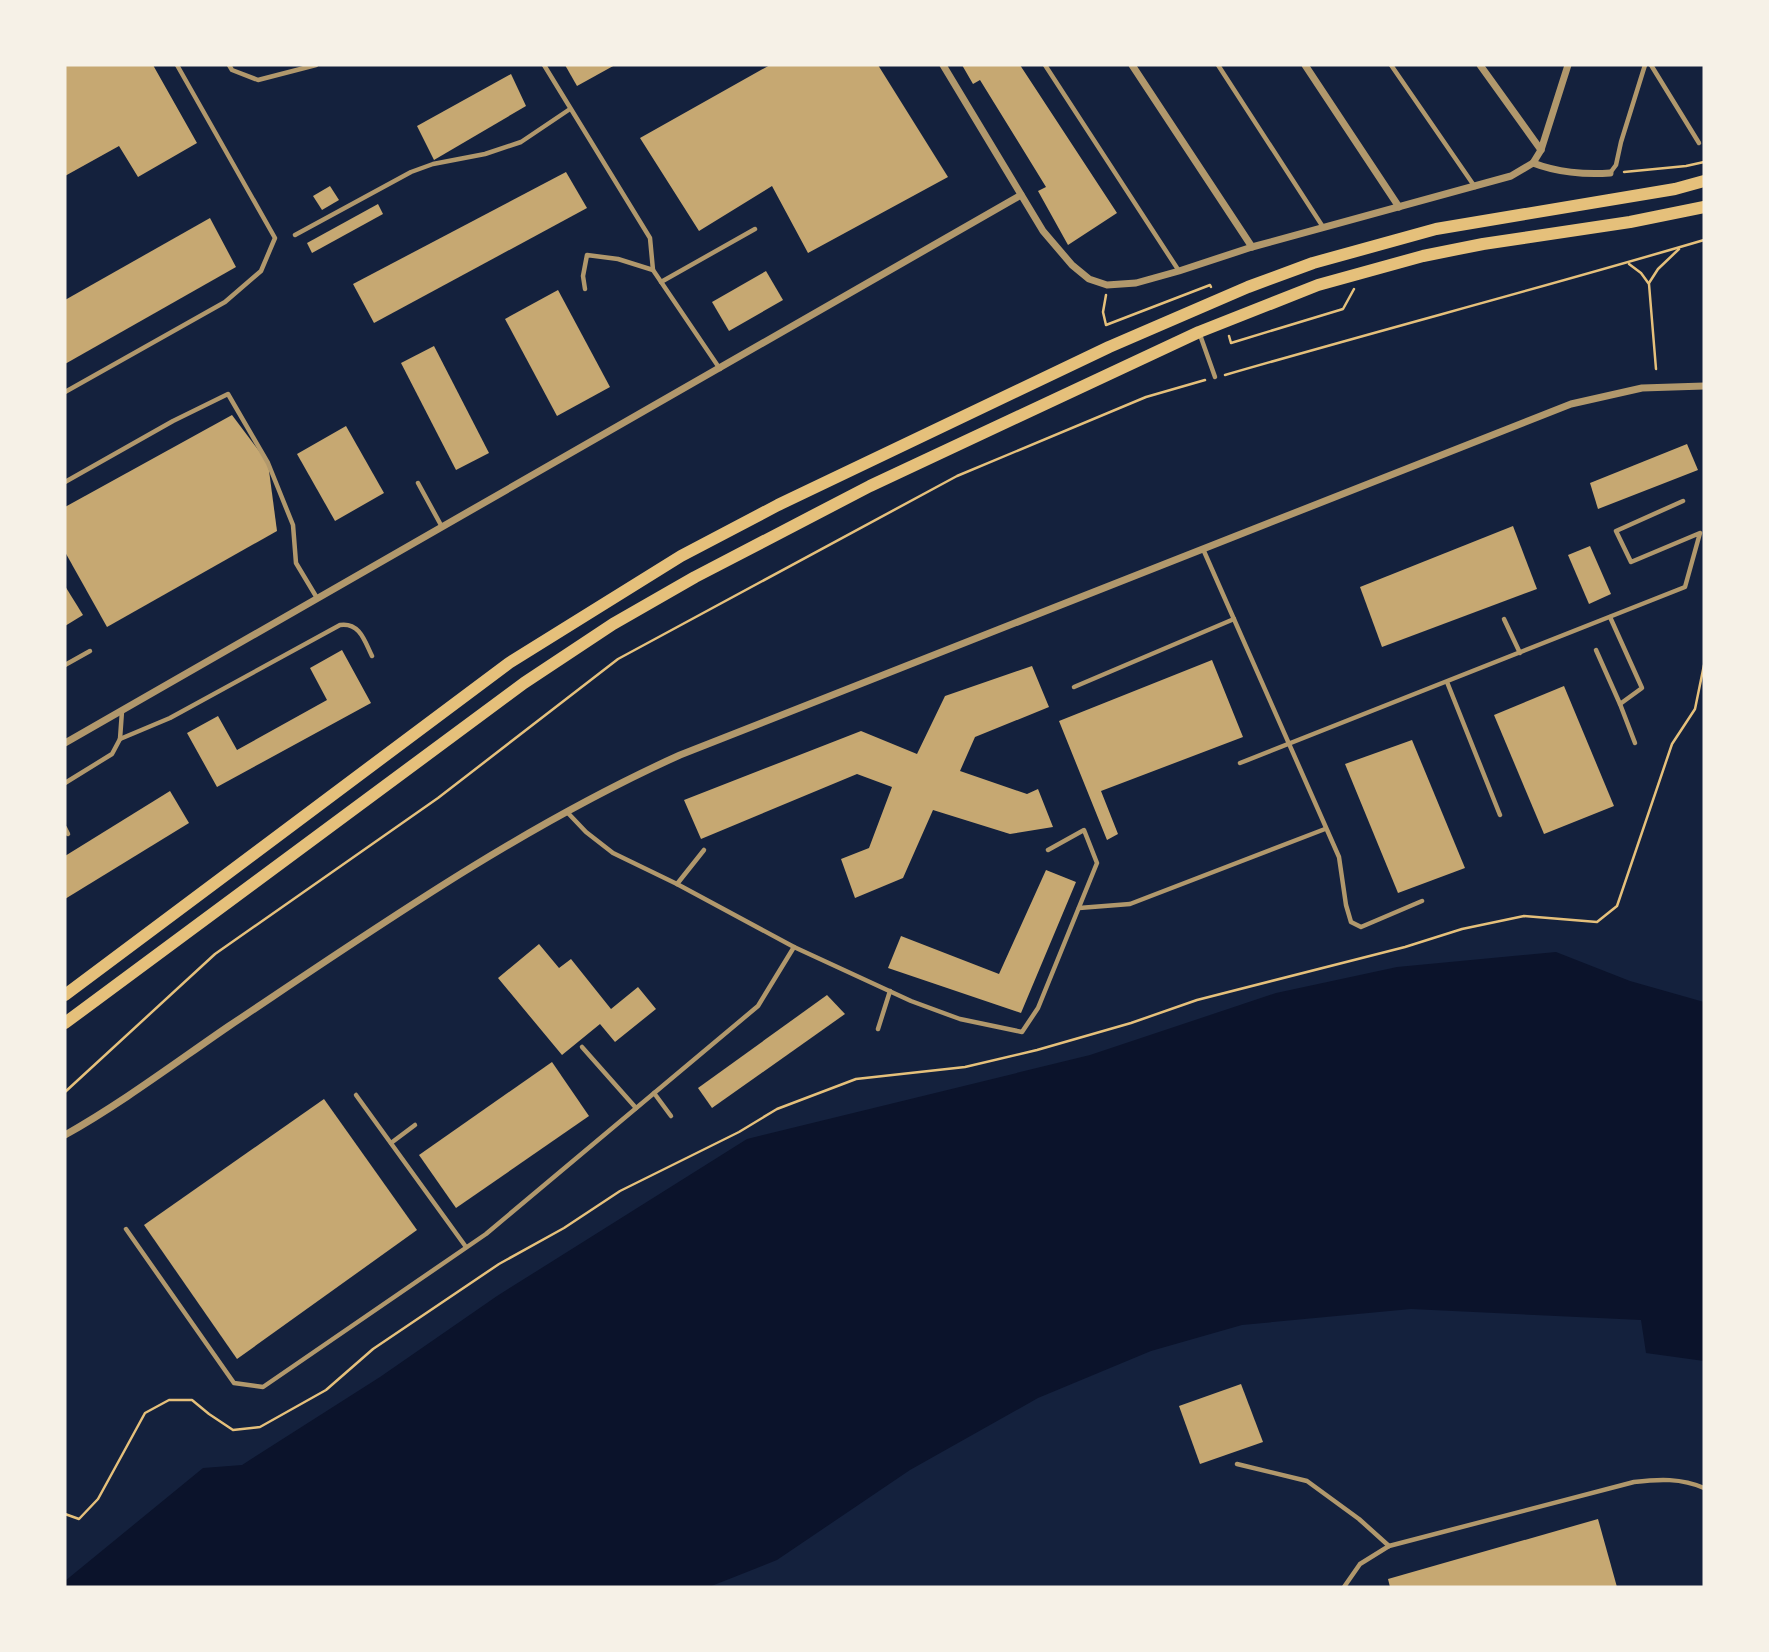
<svg xmlns="http://www.w3.org/2000/svg" width="1769" height="1652" font-family="Arial,sans-serif">
	<style>
		.water { fill: #0b132b }
		.building { fill: #c6a872 }
		.lines { fill: none; stroke-linecap: round; stroke-linejoin: round }
		.path { stroke: #e5c07b; stroke-width: 2.5 }
		.service { stroke: #b1986c; stroke-width: 4.5 }
		.minor { stroke: #b1986c; stroke-width: 7 }
		.primary { stroke: #e5c07b; stroke-width: 12 }
	</style>
	<rect width="100%" height="100%" fill="#14213d"/>
	<!-- water -->
	<polygon class="water" points="1556,952 1630,981 1704,1002 1704,1361 1646,1353 1641,1320 1411,1309 1242,1325 1151,1351 1038,1398 910,1470 777,1560 709,1587 65,1587 65,1581 203,1468 242,1465 380,1377 497,1296 747,1139 1090,1055 1276,993 1397,967"/>
	<!-- building -->
	<g class="building">
		<polygon points="65,65 153,65 197,143 138,177 119,146 65,176"/>
		<polygon points="565,65 615,65 577,86"/>
		<polygon points="770,65 878,65 948,177 808,253 772,186 699,231 640,138"/>
		<polygon points="962,65 1020,65 1117,213 1068,245 1038,191 1046,187 980,80 973,84"/>
		<polygon points="511,74 526,106 434,160 417,126"/>
		<polygon points="566,172 587,208 374,323 353,284"/>
		<polygon points="330,186 339,200 322,210 313,196"/>
		<polygon points="378,204 383,214 312,253 307,243"/>
		<polygon points="210,218 236,267 65,364 65,300"/>
		<polygon points="766,271 783,300 729,331 712,302"/>
		<polygon points="558,290 610,387 557,416 505,319"/>
		<polygon points="434,346 489,453 456,470 401,363"/>
		<polygon points="232,415 268,463 277,531 107,627 65,552 65,507"/>
		<polygon points="346,426 384,493 335,521 297,454"/>
		<polygon points="1687,444 1698,470 1598,509 1590,483"/>
		<polygon points="1513,526 1537,589 1382,647 1360,587"/>
		<polygon points="1590,546 1611,594 1589,604 1568,555"/>
		<polygon points="65,586 83,615 65,626"/>
		<polygon points="342,650 371,703 217,787 187,733 218,716 237,750 327,700 310,668"/>
		<polygon points="1212,660 1243,737 1101,791 1118,834 1107,840 1059,721"/>
		<polygon points="1032,666 1049,707 975,737 960,771 1027,794 1038,789 1053,827 1010,834 933,810 903,878 855,898 841,859 869,848 892,787 857,774 701,839 684,800 861,731 917,754 945,696"/>
		<polygon points="1564,686 1614,806 1544,834 1494,715"/>
		<polygon points="1412,740 1465,868 1398,893 1345,764"/>
		<polygon points="170,791 189,823 65,899 65,856"/>
		<polygon points="1046,870 1076,882 1021,1013 888,968 901,936 999,974"/>
		<polygon points="539,944 559,968 571,959 611,1009 638,987 656,1009 615,1042 600,1024 562,1055 498,978"/>
		<polygon points="827,995 845,1014 712,1108 698,1088"/>
		<polygon points="552,1062 589,1116 456,1208 419,1155"/>
		<polygon points="324,1099 417,1230 237,1359 144,1225"/>
		<polygon points="1241,1384 1263,1442 1200,1464 1179,1406"/>
		<polygon points="1598,1519 1617,1587 1390,1587 1388,1579"/>
	</g>
	<g class="lines">
		<!-- path -->
		<g class="path">
			<polyline points="1624,172 1686,166 1704,162"/>
			<polyline points="1629,264 1641,273 1649,284 1656,369"/>
			<polyline points="1649,283 1658,269 1679,249"/>
			<polyline points="1106,295 1103,312 1106,325 1210,285 1211,287"/>
			<polyline points="1229,336 1231,343 1343,309 1354,289"/>
			<path d="M1225,375C1384,329 1545,287 1704,240"/>
			<polyline points="65,1092 215,954 438,798 618,659 957,476 1146,397 1205,380"/>
			<polyline points="65,1514 79,1519 98,1499 145,1413 169,1400 192,1400 209,1414 233,1430 260,1427 326,1390 373,1349 499,1264 564,1228 620,1191 739,1132 777,1109 856,1079 965,1067 1037,1050 1131,1023 1197,1000 1405,947 1462,929 1524,916 1597,922 1617,906 1672,744 1695,709 1704,665"/>
		</g>
		<!-- service -->
		<g class="service">
			<polyline points="229,65 232,70 258,80 316,65"/>
			<polyline points="544,65 650,238 653,270 720,369"/>
			<polyline points="1045,65 1179,271"/>
			<polyline points="1218,65 1323,227"/>
			<polyline points="1391,65 1475,187"/>
			<polyline points="1651,65 1699,143"/>
			<polyline points="1610,173 1616,165 1621,142 1645,65"/>
			<polyline points="295,235 411,172 433,164 485,154 521,142 570,109"/>
			<polyline points="661,282 755,229"/>
			<polyline points="585,289 583,276 587,255 618,259 653,270"/>
			<polyline points="1199,332 1215,377"/>
			<polyline points="65,392 225,302 261,271 275,238 177,65"/>
			<polyline points="65,482 173,421 228,394 268,463 293,525 296,563 317,598"/>
			<polyline points="418,483 442,527"/>
			<polyline points="1203,549 1339,857 1346,905 1351,922 1361,927 1422,901"/>
			<polyline points="1504,619 1520,653"/>
			<polyline points="1596,650 1620,704 1642,688 1610,617"/>
			<polyline points="65,665 90,651"/>
			<polyline points="1447,682 1500,815"/>
			<polyline points="1074,687 1234,619"/>
			<polyline points="1620,704 1635,743"/>
			<path d="M120,739L170,718L340,625C360,622 365,642 372,656"/>
			<polyline points="1240,763 1685,587 1700,533 1631,562 1616,531 1683,501"/>
			<polyline points="65,783 112,754 120,739 122,711"/>
			<polyline points="567,812 586,832 613,853 677,884 794,947 911,1001 960,1019 1022,1032 1038,1008 1097,863 1084,830 1048,850"/>
			<polyline points="65,828 68,834"/>
			<polyline points="677,884 704,850"/>
			<polyline points="1079,908 1130,904 1325,829"/>
			<polyline points="878,1029 890,991"/>
			<polyline points="582,1047 636,1108"/>
			<polyline points="654,1093 671,1116"/>
			<polyline points="356,1095 466,1247"/>
			<polyline points="391,1143 415,1125"/>
			<polyline points="126,1229 234,1383 263,1387 486,1234 758,1006 794,947"/>
			<polyline points="1237,1464 1307,1481 1359,1519 1389,1546"/>
			<path d="M1344,1587L1360,1564L1389,1546L1634,1482C1659,1479 1681,1478 1704,1488"/>
		</g>
		<!-- minor -->
		<g class="minor">
			<polyline points="943,65 1043,231 1072,265 1089,279 1107,285 1136,283 1179,271 1252,247 1511,176 1533,163 1541,150 1568,65"/>
			<polyline points="1132,65 1252,247"/>
			<polyline points="1305,65 1399,207"/>
			<polyline points="1480,65 1541,150"/>
			<path d="M1533,163C1556,172 1585,175 1610,173"/>
			<polyline points="65,743 1021,195"/>
			<path d="M65,1135C122,1103 175,1063 229,1026C374,929 520,827 680,755L1571,404L1642,388L1704,386"/>
		</g>
		<!-- primary -->
		<g class="primary">
			<polyline points="65,995 509,663 681,556 778,505 1109,347 1248,287 1313,263 1436,229 1675,189 1704,181"/>
			<polyline points="65,1023 524,683 613,624 695,577 870,486 1199,332 1318,285 1423,256 1483,244 1630,222 1704,207"/>
		</g>
	</g>
	<!-- border -->
	<rect width="1769" height="1652" fill="none" stroke="#f6f1e7" stroke-width="133"/>
</svg>
